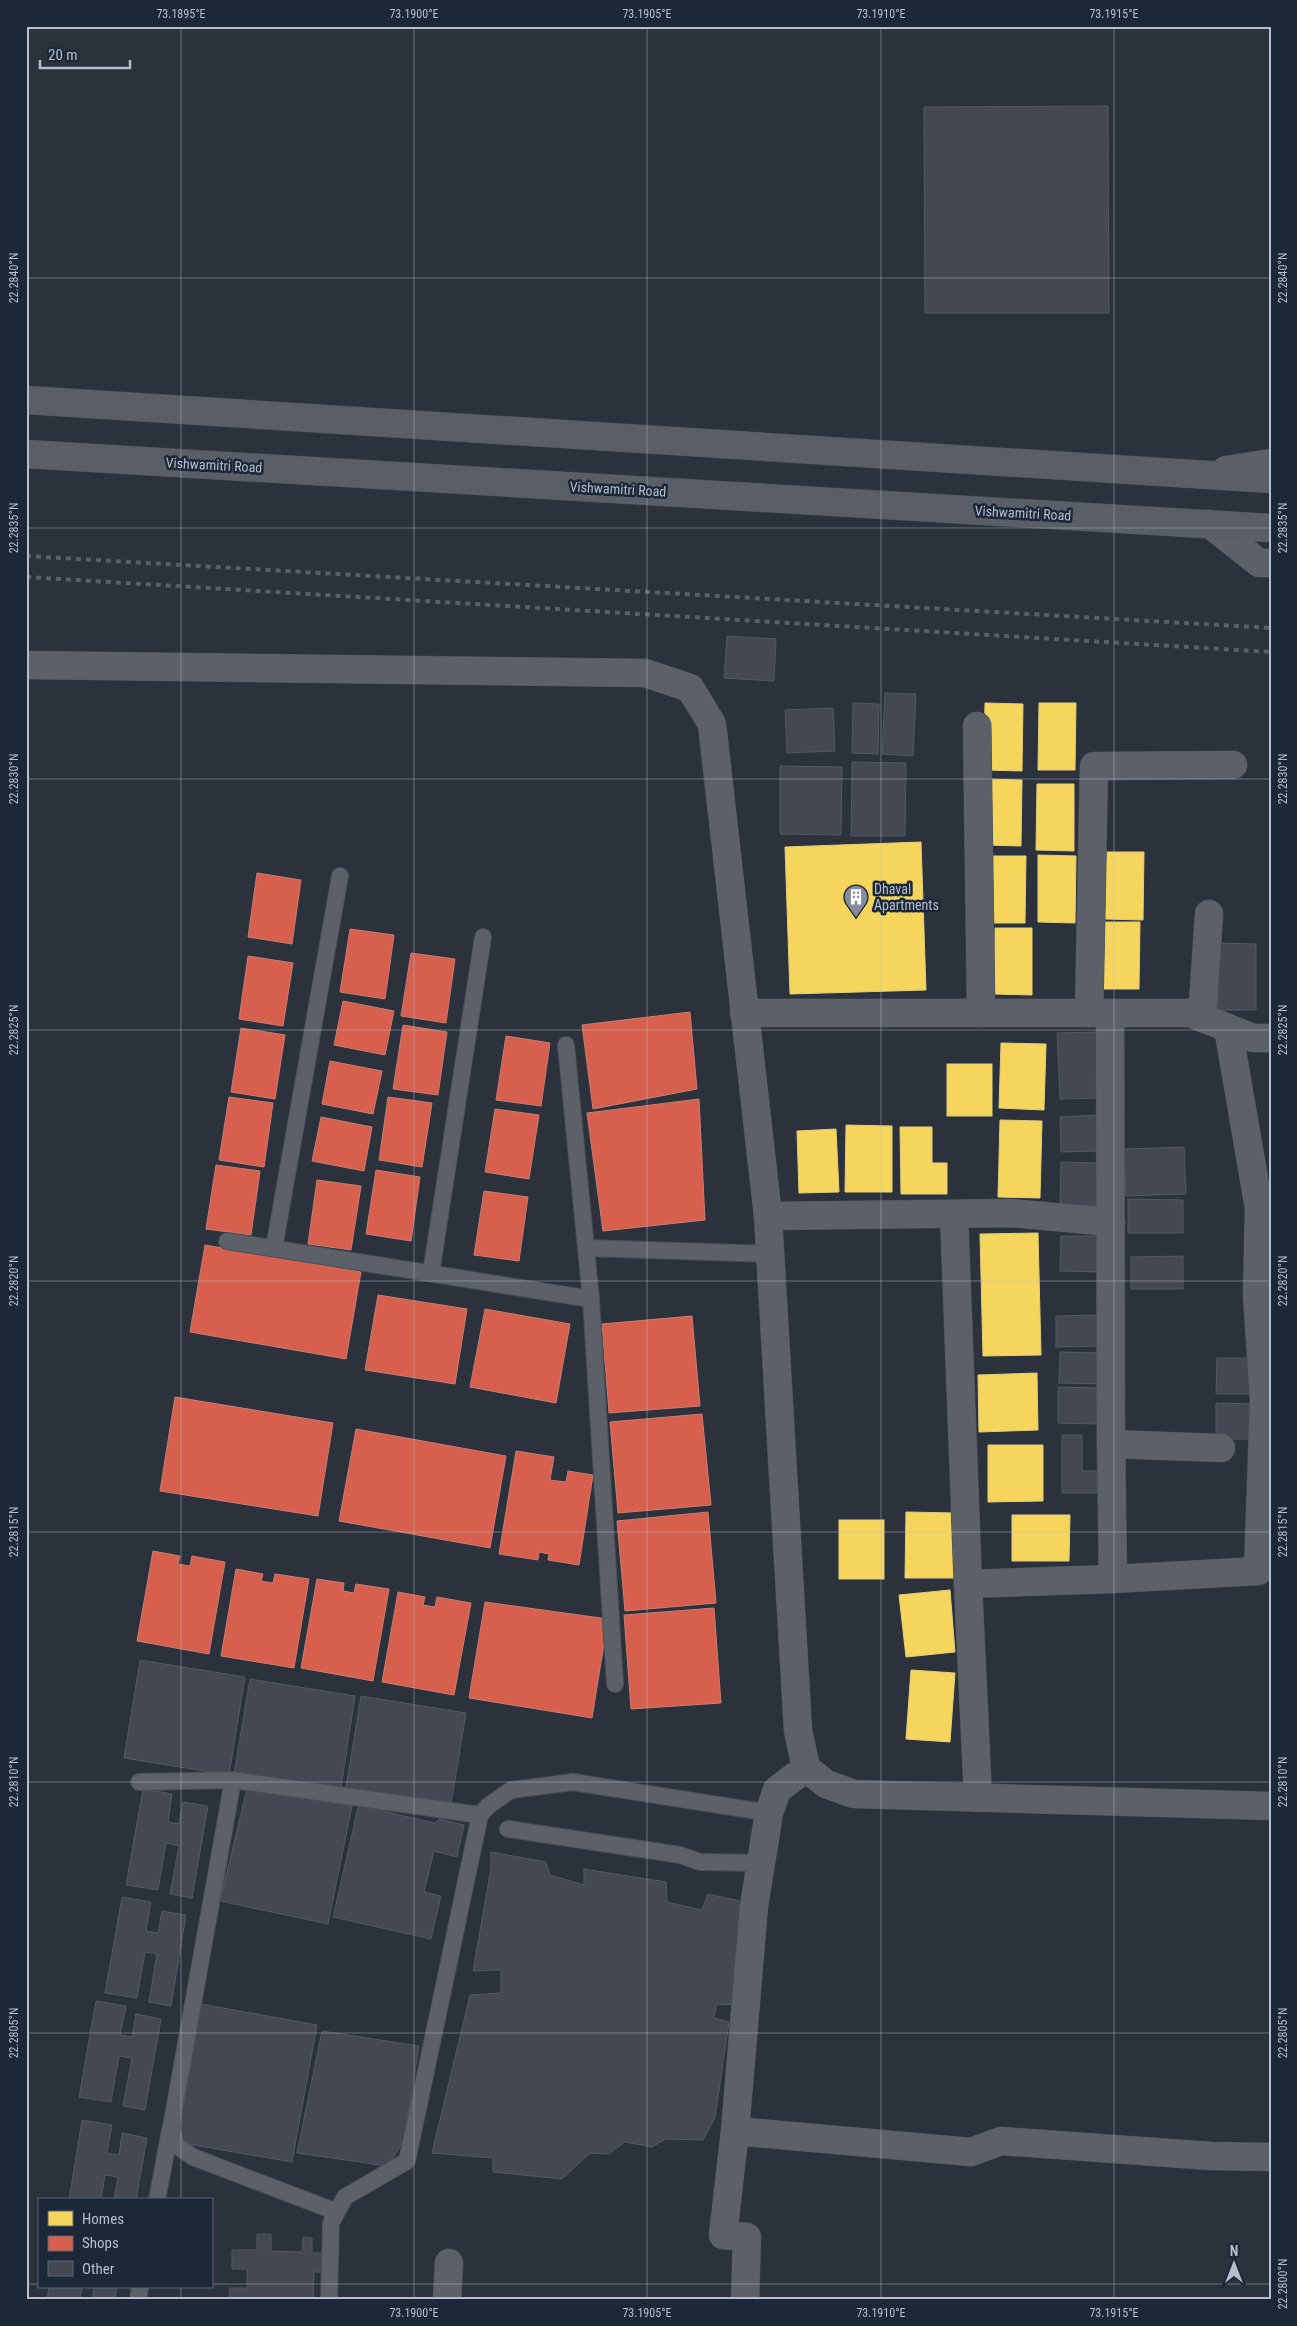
<svg xmlns="http://www.w3.org/2000/svg" width="1297" height="2326" font-family="'Roboto Condensed',sans-serif">
	<style>
		.homes { fill: #f6d55c; stroke: #e2ce7e }
		.shops { fill: #d6604d; stroke: #cc7c73 }
		.building { fill: #434852; stroke: #535963 }
		.lines { fill: none; stroke-linecap: round; stroke-linejoin: round }
		.service-casing { stroke: #494e56; stroke-width: 18 }
		.minor-casing { stroke: #494e56; stroke-width: 29 }
		.secondary-casing { stroke: #494e56; stroke-width: 29 }
		.service { stroke: #5c6169; stroke-width: 16 }
		.minor { stroke: #5c6169; stroke-width: 28 }
		.secondary { stroke: #5a5f67; stroke-width: 28 }
		.rail { stroke: #5a5f67; stroke-width: 4; stroke-dasharray: 5 5; stroke-linecap: butt }
		.ticks { fill: none; stroke: #b5becd; stroke-width: 1; stroke-opacity: 0.45 }
		.labels { text-anchor: middle; stroke-width: 5; stroke-linejoin: round; paint-order: stroke }
		.street-label { font-size: 14px; fill: #b5becd; stroke: #1c2838 }
		.poi-label { font-size: 14px; fill: #b5becd; stroke: #1c2838; text-anchor: start }
		.neatline { fill: none; stroke: #b5becd; stroke-width: 2 }
		.ticks-label { font-size: 12px; text-anchor: middle; fill: #b5becd }
	</style>
	<rect width="100%" height="100%" fill="#2b323c"/>
	<!-- homes -->
	<g class="homes">
		<polygon points="985,703 1023,704 1022,771 984,770"/>
		<polygon points="1039,703 1076,703 1075,770 1038,770"/>
		<polygon points="986,779 1022,780 1021,846 985,845"/>
		<polygon points="1037,784 1074,784 1074,851 1036,850"/>
		<polygon points="921,842 926,990 790,994 785,847"/>
		<polygon points="1106,852 1144,852 1143,920 1105,919"/>
		<polygon points="1038,855 1076,856 1075,923 1038,922"/>
		<polygon points="988,856 1026,856 1025,923 988,923"/>
		<polygon points="1102,922 1140,922 1139,989 1102,989"/>
		<polygon points="995,928 1032,928 1032,995 994,994"/>
		<polygon points="1001,1043 1046,1044 1044,1110 999,1108"/>
		<rect x="947" y="1064" width="45" height="52"/>
		<polygon points="1000,1120 1042,1121 1040,1198 998,1197"/>
		<polygon points="846,1125 892,1126 892,1192 845,1192"/>
		<polygon points="900,1127 932,1127 932,1163 947,1163 947,1194 901,1194"/>
		<polygon points="836,1129 839,1192 799,1193 797,1131"/>
		<polygon points="1038,1233 1041,1355 983,1356 980,1234"/>
		<polygon points="1037,1373 1038,1430 979,1432 978,1375"/>
		<polygon points="988,1445 1043,1445 1043,1501 988,1502"/>
		<polygon points="906,1512 956,1513 955,1578 905,1578"/>
		<polygon points="1012,1515 1070,1515 1069,1561 1012,1561"/>
		<rect x="839" y="1520" width="45" height="59"/>
		<polygon points="950,1590 955,1652 906,1657 899,1595"/>
		<polygon points="911,1670 955,1673 950,1742 906,1739"/>
	</g>
	<!-- shops -->
	<g class="shops">
		<polygon points="257,873 301,880 292,944 248,937"/>
		<polygon points="350,929 394,935 385,999 340,992"/>
		<polygon points="411,953 455,959 446,1023 401,1016"/>
		<polygon points="248,956 293,963 283,1026 239,1019"/>
		<polygon points="343,1001 394,1011 385,1055 334,1045"/>
		<polygon points="690,1012 697,1089 593,1109 582,1025"/>
		<polygon points="403,1025 447,1032 438,1095 393,1089"/>
		<polygon points="241,1028 285,1035 275,1099 231,1092"/>
		<polygon points="506,1036 550,1043 541,1106 496,1100"/>
		<polygon points="330,1061 382,1071 373,1114 322,1104"/>
		<polygon points="229,1097 273,1103 264,1167 219,1160"/>
		<polygon points="388,1097 432,1103 422,1167 379,1160"/>
		<polygon points="699,1099 705,1220 603,1231 587,1113"/>
		<polygon points="495,1109 539,1115 529,1179 485,1172"/>
		<polygon points="321,1117 372,1127 364,1171 312,1161"/>
		<polygon points="216,1165 260,1171 251,1235 206,1229"/>
		<polygon points="376,1170 420,1177 411,1241 366,1234"/>
		<polygon points="317,1180 361,1186 351,1250 308,1244"/>
		<polygon points="484,1191 528,1197 519,1261 474,1255"/>
		<polygon points="205,1245 361,1272 346,1359 190,1332"/>
		<polygon points="378,1295 467,1309 455,1384 365,1370"/>
		<polygon points="485,1309 570,1324 556,1403 470,1387"/>
		<polygon points="692,1316 700,1406 609,1413 602,1324"/>
		<polygon points="175,1397 333,1423 318,1516 160,1491"/>
		<polygon points="702,1414 711,1505 618,1513 610,1422"/>
		<polygon points="356,1429 506,1456 490,1548 339,1521"/>
		<polygon points="516,1451 554,1457 550,1480 566,1482 568,1471 593,1475 579,1565 548,1560 549,1554 539,1552 538,1560 499,1554"/>
		<polygon points="708,1512 716,1603 625,1611 617,1521"/>
		<polygon points="153,1551 180,1556 178,1564 190,1566 192,1556 225,1562 209,1654 137,1641"/>
		<polygon points="236,1569 263,1574 261,1581 273,1583 275,1574 309,1579 294,1668 221,1656"/>
		<polygon points="317,1579 344,1583 343,1591 354,1593 356,1584 389,1589 373,1681 301,1668"/>
		<polygon points="398,1592 425,1597 423,1605 435,1607 437,1597 471,1603 454,1695 382,1682"/>
		<polygon points="485,1602 608,1619 592,1718 469,1698"/>
		<polygon points="714,1608 721,1703 631,1709 624,1615"/>
	</g>
	<!-- building -->
	<g class="building">
		<polygon points="1108,106 1109,313 925,313 924,107"/>
		<polygon points="727,636 776,639 774,681 724,678"/>
		<polygon points="885,693 916,694 913,756 882,754"/>
		<polygon points="853,703 879,704 878,754 852,753"/>
		<polygon points="833,708 835,751 787,753 785,710"/>
		<polygon points="852,762 906,763 905,836 851,836"/>
		<polygon points="780,766 842,767 841,835 780,834"/>
		<polygon points="1219,943 1256,944 1256,1010 1218,1010"/>
		<polygon points="1100,1032 1102,1098 1060,1099 1057,1033"/>
		<polygon points="1097,1115 1098,1151 1061,1152 1060,1117"/>
		<polygon points="1184,1147 1186,1194 1126,1196 1124,1149"/>
		<polygon points="1061,1162 1100,1163 1100,1207 1060,1206"/>
		<polygon points="1128,1199 1183,1200 1183,1233 1128,1233"/>
		<polygon points="1061,1236 1100,1236 1100,1272 1060,1271"/>
		<polygon points="1183,1256 1183,1289 1131,1289 1131,1257"/>
		<polygon points="1100,1315 1100,1346 1056,1347 1056,1316"/>
		<polygon points="1060,1352 1102,1353 1102,1384 1059,1383"/>
		<polygon points="1217,1358 1256,1358 1256,1394 1216,1394"/>
		<polygon points="1058,1387 1097,1388 1097,1424 1058,1423"/>
		<polygon points="1216,1403 1255,1404 1255,1439 1216,1439"/>
		<polygon points="1062,1435 1082,1435 1082,1471 1101,1471 1100,1493 1062,1493"/>
		<polygon points="140,1660 245,1677 229,1775 124,1758"/>
		<polygon points="250,1679 355,1696 340,1794 233,1780"/>
		<polygon points="361,1696 466,1713 450,1811 345,1794"/>
		<polygon points="143,1789 172,1794 168,1822 179,1824 183,1802 208,1806 192,1898 170,1894 179,1846 166,1843 158,1890 126,1885"/>
		<polygon points="247,1789 352,1806 328,1924 220,1901"/>
		<polygon points="359,1804 389,1808 387,1812 435,1823 439,1819 464,1825 457,1857 434,1851 424,1892 441,1896 431,1939 333,1917"/>
		<polygon points="491,1852 546,1862 550,1875 584,1885 584,1869 666,1882 667,1902 702,1910 708,1894 749,1903 734,2004 716,2005 714,2018 729,2022 715,2118 703,2140 666,2139 652,2147 625,2142 609,2154 590,2153 562,2179 493,2172 493,2158 432,2153 470,1995 501,1993 501,1970 473,1971 491,1868"/>
		<polygon points="122,1897 151,1902 146,1931 158,1933 162,1911 186,1915 171,2006 149,2002 157,1954 145,1952 137,1998 105,1993"/>
		<polygon points="96,2001 126,2006 120,2035 132,2037 136,2014 161,2019 145,2110 123,2106 132,2058 119,2056 111,2102 79,2097"/>
		<polygon points="201,2004 317,2025 292,2162 176,2142"/>
		<polygon points="322,2031 419,2046 404,2141 387,2166 297,2153"/>
		<polygon points="82,2120 112,2125 107,2153 119,2155 122,2133 147,2138 136,2200 114,2200 118,2177 105,2175 101,2200 69,2200"/>
		<polygon points="257,2234 271,2234 271,2251 302,2252 303,2237 312,2238 312,2253 327,2253 327,2272 314,2272 313,2299 326,2300 229,2300 230,2288 247,2288 247,2269 232,2269 232,2250 257,2250"/>
		<polygon points="49,2287 82,2287 80,2300 47,2300"/>
		<polygon points="94,2287 117,2287 115,2300 92,2300"/>
	</g>
	<g class="lines">
		<defs>
			<g id="service">
				<polyline points="566,1045 591,1299 615,1684"/>
				<polyline points="227,1241 591,1299"/>
				<polyline points="274,1248 340,876"/>
				<polyline points="586,1248 770,1254"/>
				<polyline points="431,1273 483,937"/>
				<polyline points="233,1780 171,2127 177,2146 193,2157 337,2212"/>
				<polyline points="139,1782 233,1780 480,1815"/>
				<polyline points="508,1829 680,1855 700,1862 761,1863"/>
				<polyline points="157,2200 170,2130"/>
				<polyline points="138,2300 140,2287"/>
				<polyline points="329,2300 331,2223 345,2197 407,2161 480,1815 488,1806 511,1790 573,1782 769,1813"/>
			</g>
			<g id="minor">
				<polyline points="1226,470 1271,463"/>
				<polyline points="1210,524 1259,563 1271,563"/>
				<polyline points="26,665 645,673 690,688 712,724 768,1216 798,1730 806,1768 826,1784 854,1794 1271,1806"/>
				<polyline points="977,726 981,1013"/>
				<polyline points="744,1013 1190,1013 1253,1038 1271,1038"/>
				<polyline points="1089,1013 1094,766 1233,765"/>
				<polyline points="1110,1013 1111,1444 1221,1448"/>
				<polyline points="1202,1018 1209,914"/>
				<polyline points="954,1214 968,1584 1113,1579 1258,1571 1264,1400 1257,1294 1259,1208 1228,1028"/>
				<polyline points="768,1216 1011,1213 1111,1222"/>
				<polyline points="1111,1444 1113,1579"/>
				<polyline points="968,1584 978,1798"/>
				<polyline points="735,2131 971,2152 1001,2141 1211,2156 1271,2157"/>
				<polyline points="447,2300 449,2263"/>
				<polyline points="745,2300 747,2237 723,2235 735,2131 754,1906 769,1813 777,1790 806,1768"/>
			</g>
			<g id="secondary">
				<polyline points="26,400 1271,479"/>
				<polyline points="26,454 1271,528"/>
			</g>
		</defs>
		<!-- service casing -->
		<use href="#service" class="service-casing"/>
		<!-- minor casing -->
		<use href="#minor" class="minor-casing"/>
		<!-- secondary casing -->
		<use href="#secondary" class="secondary-casing"/>
		<!-- service -->
		<use href="#service" class="service"/>
		<!-- minor -->
		<use href="#minor" class="minor"/>
		<!-- secondary -->
		<use href="#secondary" class="secondary"/>
		<!-- rail -->
		<g class="rail">
			<polyline points="26,556 1271,628"/>
			<polyline points="26,577 1271,652"/>
		</g>
	</g>
	<!-- ticks -->
	<path class="ticks" d="M181,26V2200M414,26V2300M647,26V2300M881,26V2300M1114,26V2300M26,27H1271M26,278H1271M26,528H1271M26,779H1271M26,1030H1271M26,1281H1271M26,1532H1271M26,1782H1271M26,2033H1271M26,2284H39M211,2284H1271M181,2287V2300"/>
	<!-- icons -->
	<defs>
		<symbol id="building-pin" viewBox="-11 -11 22 30"><path d="M0 17L-7.5 6A9.5 9.5 0 1 1 7.5 6Z" fill="#858d9a" stroke="#1c2838"/><path d="M-4-6H4V6H1V3H-1V6H-4ZM-2.5-4.3h1.7v1.8h-1.7ZM.8-4.3h1.7v1.8H.8ZM-2.5-1h1.7V.8h-1.7ZM.8-1h1.7V.8H.8Z" fill="#fff"/></symbol>
	</defs>
	<g fill-rule="evenodd">
		<use href="#building-pin" x="842" y="883" width="28" height="38"/>
	</g>
	<g class="labels">
		<!-- street labels -->
		<g class="street-label">
			<text transform="translate(214 465) rotate(3)" y="5">Vishwamitri Road</text>
			<text transform="translate(618 489) rotate(3)" y="5">Vishwamitri Road</text>
			<text transform="translate(1023 513) rotate(3)" y="5">Vishwamitri Road</text>
		</g>
		<!-- poi labels -->
		<g class="poi-label">
			<text x="874" y="894">Dhaval<tspan x="874" dy="16">Apartments</tspan></text>
		</g>
	</g>
	<!-- border -->
	<rect width="1297" height="2326" fill="none" stroke="#1c2838" stroke-width="55"/>
	<!-- legend -->
	<rect x="38" y="2198" width="175" height="90" fill="#1c2838" stroke="#596474"/>
	<rect x="48" y="2211" width="25" height="15" fill="#f6d55c" stroke="#596474"/>
	<text x="82" y="2224" font-size="15" fill="#b5becd">Homes</text>
	<rect x="48" y="2236" width="25" height="15" fill="#d6604d" stroke="#596474"/>
	<text x="82" y="2248" font-size="15" fill="#b5becd">Shops</text>
	<rect x="48" y="2261" width="25" height="15" fill="#434852" stroke="#596474"/>
	<text x="82" y="2274" font-size="15" fill="#b5becd">Other</text>
	<!-- north arrow -->
	<g transform="translate(1234 2264)" stroke="#1c2838" stroke-width="4" paint-order="stroke">
	<path d="M0-4L9 19L0 12L-9 19Z" fill="#b5becd"/>
	<text y="-8" font-size="14" font-weight="bold" text-anchor="middle" fill="#b5becd">N</text>
	</g>
	<!-- scale -->
	<path d="M40 60v8h90v-8" fill="none" stroke="#b5becd" stroke-width="2.5"/>
	<text x="48" y="60" font-size="15" fill="#b5becd" stroke="#1c2838" stroke-width="4" paint-order="stroke">20 m</text>
	<rect x="28" y="28" width="1242" height="2270" class="neatline"/>
	<g class="ticks-label">
		<text x="181" y="18">73.1895°E</text>
		<text x="414" y="18">73.1900°E</text>
		<text x="647" y="18">73.1905°E</text>
		<text x="881" y="18">73.1910°E</text>
		<text x="1114" y="18">73.1915°E</text>
		<text transform="translate(14 278) rotate(-90)" y="4">22.2840°N</text>
		<text transform="translate(1283 278) rotate(-90)" y="4">22.2840°N</text>
		<text transform="translate(14 528) rotate(-90)" y="4">22.2835°N</text>
		<text transform="translate(1283 528) rotate(-90)" y="4">22.2835°N</text>
		<text transform="translate(14 779) rotate(-90)" y="4">22.2830°N</text>
		<text transform="translate(1283 779) rotate(-90)" y="4">22.2830°N</text>
		<text transform="translate(14 1030) rotate(-90)" y="4">22.2825°N</text>
		<text transform="translate(1283 1030) rotate(-90)" y="4">22.2825°N</text>
		<text transform="translate(14 1281) rotate(-90)" y="4">22.2820°N</text>
		<text transform="translate(1283 1281) rotate(-90)" y="4">22.2820°N</text>
		<text transform="translate(14 1532) rotate(-90)" y="4">22.2815°N</text>
		<text transform="translate(1283 1532) rotate(-90)" y="4">22.2815°N</text>
		<text transform="translate(14 1782) rotate(-90)" y="4">22.2810°N</text>
		<text transform="translate(1283 1782) rotate(-90)" y="4">22.2810°N</text>
		<text transform="translate(14 2033) rotate(-90)" y="4">22.2805°N</text>
		<text transform="translate(1283 2033) rotate(-90)" y="4">22.2805°N</text>
		<text transform="translate(1283 2284) rotate(-90)" y="4">22.2800°N</text>
		<text x="414" y="2317">73.1900°E</text>
		<text x="647" y="2317">73.1905°E</text>
		<text x="881" y="2317">73.1910°E</text>
		<text x="1114" y="2317">73.1915°E</text>
	</g>
</svg>
